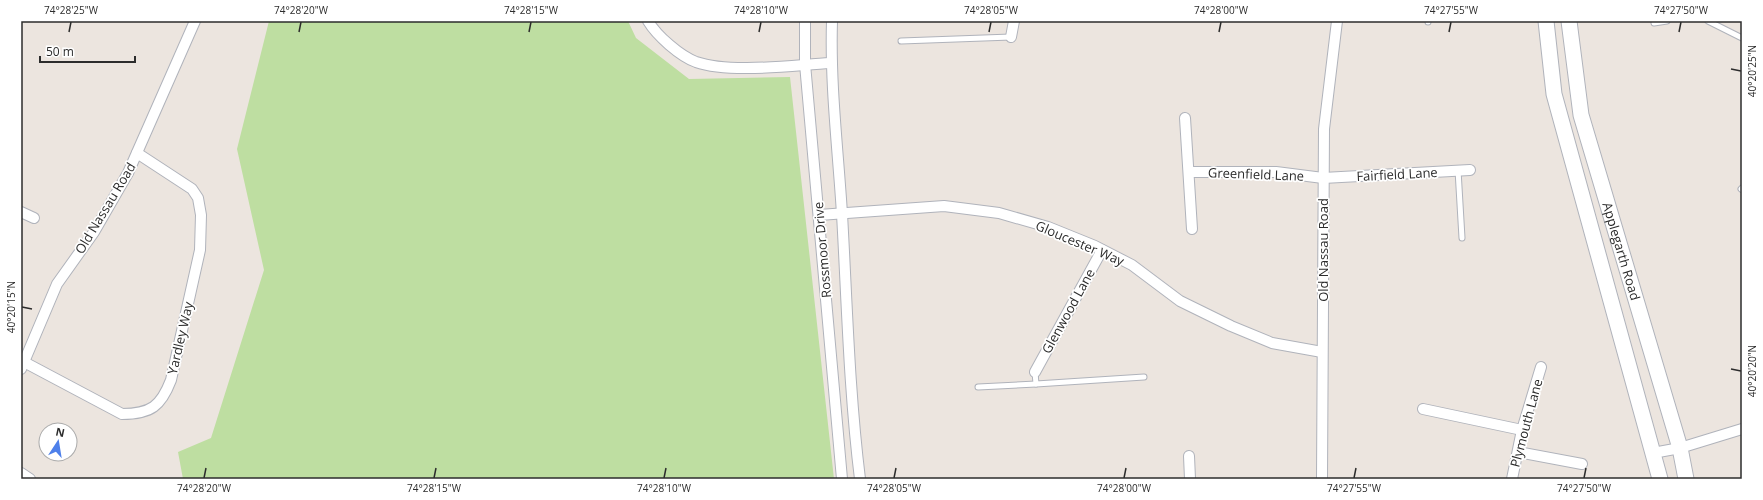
<svg xmlns="http://www.w3.org/2000/svg" width="1763" height="500" font-family="'Open Sans',sans-serif">
	<style>
		.green { fill: #bedea1 }
		.lines { fill: none; stroke-linecap: round; stroke-linejoin: round }
		.service-casing { stroke: #b0b3bb; stroke-width: 7 }
		.minor-casing { stroke: #b0b3bb; stroke-width: 12 }
		.secondary-casing { stroke: #b0b3bb; stroke-width: 17 }
		.service { stroke: #fff; stroke-width: 5 }
		.minor { stroke: #fff; stroke-width: 10 }
		.secondary { stroke: #fff; stroke-width: 15 }
		.ticks { fill: none; stroke: #2c2c2c; stroke-width: 1.5 }
		.labels { text-anchor: middle; stroke-width: 3.5; stroke-linejoin: round; paint-order: stroke }
		.street-label { font-size: 13px; fill: #2c2c2c; stroke: #fff }
		.neatline { fill: none; stroke: #2c2c2c; stroke-width: 1.5 }
		.ticks-label { font-size: 10px; text-anchor: middle; fill: #2c2c2c }
	</style>
	<rect width="100%" height="100%" fill="#ece5df"/>
	<!-- green -->
	<polygon class="green" points="269,21 628,21 636,38 689,79 790,77 834,479 183,479 178,452 211,438 264,270 237,149"/>
	<g class="lines">
		<defs>
			<g id="service">
				<polyline points="1428,21 1428,22"/>
				<polyline points="1708,21 1742,38"/>
				<polyline points="1654,23 1667,21"/>
				<polyline points="901,41 1011,37"/>
				<polyline points="1458,170 1462,238"/>
				<polyline points="1741,189 1742,188"/>
				<polyline points="1035,372 1036,384 1144,377"/>
				<polyline points="978,387 1036,384"/>
			</g>
			<g id="minor">
				<path d="M648,21C657,36 680,56 696,62C731,74 793,65 830,63"/>
				<polyline points="805,21 805,64 842,479"/>
				<path d="M832,21C830,86 838,149 842,214C847,302 849,391 860,479"/>
				<polyline points="1011,37 1014,21"/>
				<polyline points="1185,118 1192,229"/>
				<polyline points="1189,172 1276,172 1323,178 1470,170"/>
				<polyline points="21,212 34,218"/>
				<polyline points="819,215 944,206 999,213 1048,227 1095,246 1132,265 1180,301 1231,326 1272,343 1322,352"/>
				<path d="M24,362L122,414C151,414 161,406 171,380L200,250L201,215L198,198L192,189L137,153"/>
				<polyline points="21,369 57,284 94,232 128,173 195,21"/>
				<polyline points="1035,372 1102,250"/>
				<polyline points="1423,409 1522,430"/>
				<polyline points="1518,452 1582,464"/>
				<polyline points="1653,453 1680,448 1742,429"/>
				<polyline points="1189,456 1190,479"/>
				<polyline points="21,473 30,479"/>
				<polyline points="1322,479 1324,129 1337,21"/>
				<polyline points="1512,479 1522,430 1541,367"/>
			</g>
			<g id="secondary">
				<polyline points="1546,21 1554,94 1660,479"/>
				<path id="s1" d="M1569,21L1581,115L1680,448L1686,479"/>
			</g>
		</defs>
		<!-- service casing -->
		<use href="#service" class="service-casing"/>
		<!-- minor casing -->
		<use href="#minor" class="minor-casing"/>
		<!-- secondary casing -->
		<use href="#secondary" class="secondary-casing"/>
		<!-- service -->
		<use href="#service" class="service"/>
		<!-- minor -->
		<use href="#minor" class="minor"/>
		<!-- secondary -->
		<use href="#secondary" class="secondary"/>
	</g>
	<!-- ticks -->
	<path class="ticks" d="M69,32L71,22M299,32L301,22M529,32L531,22M759,32L761,22M989,32L991,22M1219,32L1221,22M1449,32L1451,22M1679,32L1681,22M1731,69L1741,71M22,307L32,309M1731,369L1741,371M204,478L206,468M434,478L436,468M664,478L666,468M894,478L896,468M1124,478L1126,468M1354,478L1356,468M1584,478L1586,468"/>
	<g class="labels">
		<!-- street labels -->
		<g class="street-label">
			<text transform="translate(1256 174) rotate(2)" y="5">Greenfield Lane</text>
			<text transform="translate(1397 174) rotate(-3)" y="5">Fairfield Lane</text>
			<text transform="translate(105 208) rotate(-59)" y="5">Old Nassau Road</text>
			<text transform="translate(1080 243) rotate(23)" y="5">Gloucester Way</text>
			<text transform="translate(822 250) rotate(-95)" y="5">Rossmoor Drive</text>
			<text transform="translate(1323 250) rotate(-90)" y="5">Old Nassau Road</text>
			<text dy="5" stroke="none"><textPath href="#s1" startOffset="237">Applegarth Road</textPath></text>
			<text transform="translate(1068 311) rotate(-61)" y="5">Glenwood Lane</text>
			<text transform="translate(180 338) rotate(-77)" y="5">Yardley Way</text>
			<text transform="translate(1526 423) rotate(-75)" y="5">Plymouth Lane</text>
		</g>
	</g>
	<!-- border -->
	<rect width="1763" height="500" fill="none" stroke="#ffffff" stroke-width="44"/>
	<!-- north arrow -->
	<g transform="translate(58 442) rotate(12)"><circle r="19" fill="#ffffff" stroke="#ababab"/>
	<path d="M0-3L7 15L0 10L-7 15Z" fill="#4e80ea"/>
	<text y="-6" font-size="11" font-weight="bold" text-anchor="middle" fill="#2c2c2c">N</text>
	</g>
	<!-- scale -->
	<path d="M40 56v6h95v-6" fill="none" stroke="#2c2c2c" stroke-width="2"/>
	<text x="46" y="56" font-size="12" fill="#2c2c2c" stroke="#ffffff" stroke-width="3" paint-order="stroke">50 m</text>
	<rect x="22" y="22" width="1719" height="456" class="neatline"/>
	<g class="ticks-label">
		<text x="71" y="14">74°28'25"W</text>
		<text x="301" y="14">74°28'20"W</text>
		<text x="531" y="14">74°28'15"W</text>
		<text x="761" y="14">74°28'10"W</text>
		<text x="991" y="14">74°28'05"W</text>
		<text x="1221" y="14">74°28'00"W</text>
		<text x="1451" y="14">74°27'55"W</text>
		<text x="1681" y="14">74°27'50"W</text>
		<text transform="translate(1752 71) rotate(-90)" y="4">40°20'25"N</text>
		<text transform="translate(11 307) rotate(-90)" y="4">40°20'15"N</text>
		<text transform="translate(1752 371) rotate(-90)" y="4">40°20'20"N</text>
		<text x="204" y="492">74°28'20"W</text>
		<text x="434" y="492">74°28'15"W</text>
		<text x="664" y="492">74°28'10"W</text>
		<text x="894" y="492">74°28'05"W</text>
		<text x="1124" y="492">74°28'00"W</text>
		<text x="1354" y="492">74°27'55"W</text>
		<text x="1584" y="492">74°27'50"W</text>
	</g>
</svg>
